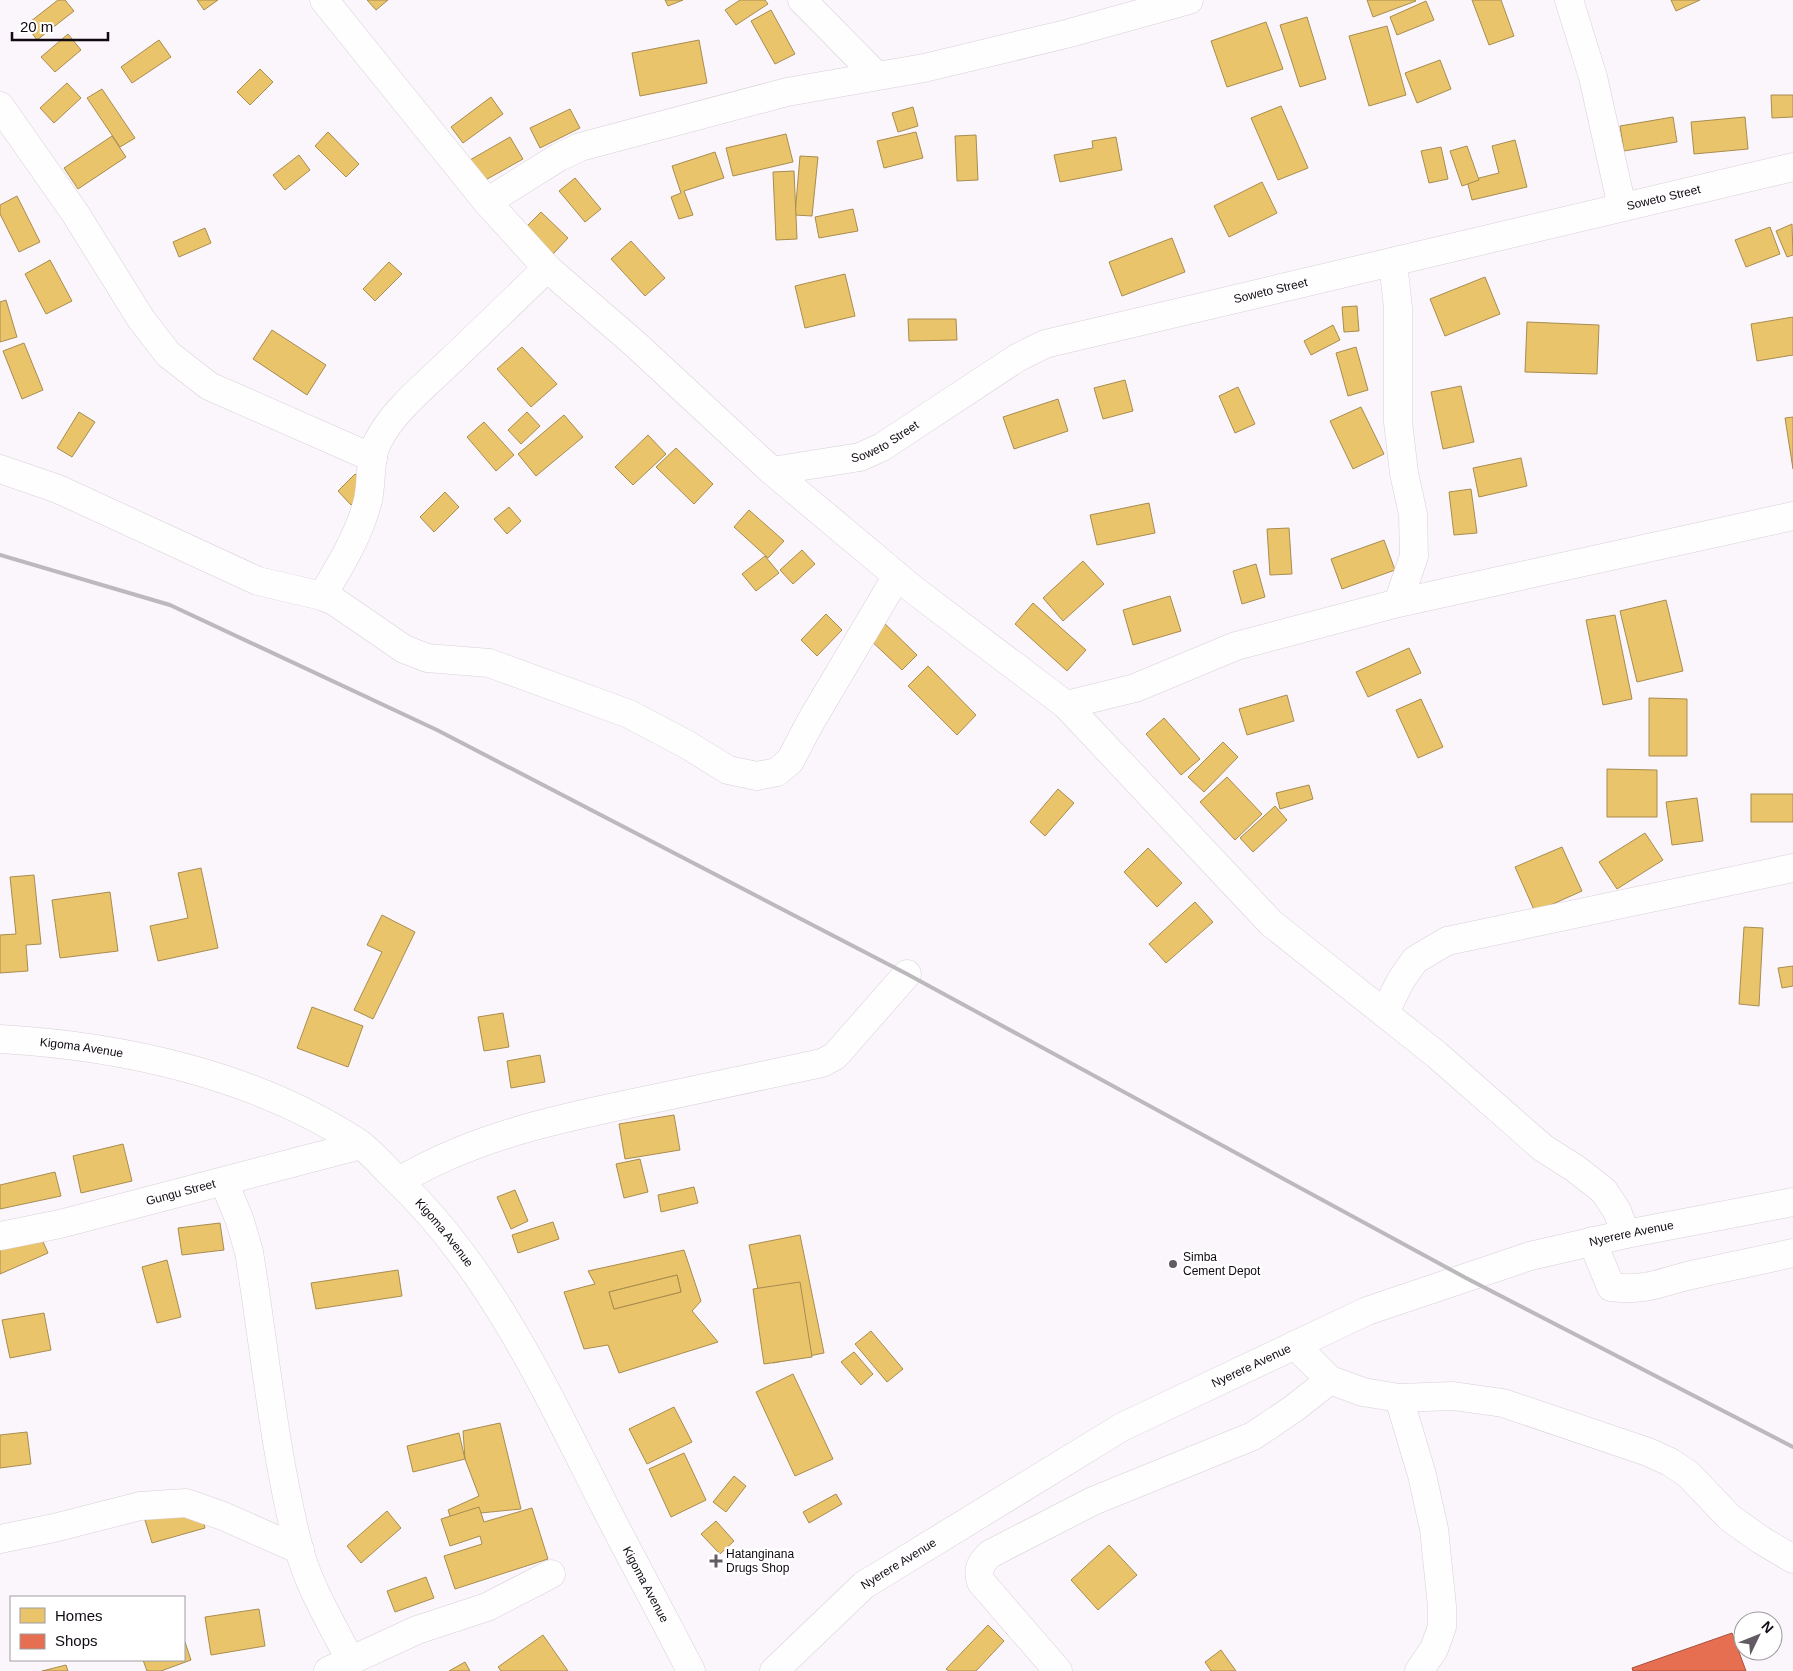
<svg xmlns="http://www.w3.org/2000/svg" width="1793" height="1671" font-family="Helvetica,sans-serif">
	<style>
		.homes { fill: #e9c46a; stroke: #a88c50; fill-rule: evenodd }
		.shops { fill: #e76f51; stroke: #a6503e }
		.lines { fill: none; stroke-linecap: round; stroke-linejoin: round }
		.street-casing { stroke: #d8d0d8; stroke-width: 29 }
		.primary-casing { stroke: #d8d0d8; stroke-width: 29 }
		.street { stroke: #fefefe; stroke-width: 28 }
		.primary { stroke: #fefefe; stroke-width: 28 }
		.rail { stroke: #bbb9bb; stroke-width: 4 }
		.poi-dot { fill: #625b64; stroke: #fff; stroke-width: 2 }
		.labels { text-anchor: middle; stroke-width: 5; stroke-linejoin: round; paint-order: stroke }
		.street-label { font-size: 12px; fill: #100812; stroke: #fff }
		.poi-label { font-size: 12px; fill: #100812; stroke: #fff; text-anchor: start }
	</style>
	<rect width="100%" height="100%" fill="#fbf6fb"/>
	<!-- homes -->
	<g class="homes">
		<polygon points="58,0 65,0 74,11 37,40 26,25"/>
		<polygon points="197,0 218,0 204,10"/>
		<polygon points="367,0 388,0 376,10"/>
		<polygon points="665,0 683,0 668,6"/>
		<polygon points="740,0 765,0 768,4 736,25 725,10"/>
		<polygon points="1367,0 1415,0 1416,1 1373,17"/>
		<polygon points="1472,0 1501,0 1514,36 1489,45"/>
		<polygon points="1671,0 1700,0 1676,11"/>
		<polygon points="1426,1 1434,20 1397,35 1390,17"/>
		<polygon points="771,10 795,54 775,64 751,21"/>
		<polygon points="1307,17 1326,79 1300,87 1280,25"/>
		<polygon points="1266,22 1283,69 1227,87 1211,41"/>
		<polygon points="1387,26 1406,95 1369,106 1349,36"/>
		<polygon points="68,34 81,50 55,72 41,57"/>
		<polygon points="159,40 171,57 132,83 121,67"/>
		<polygon points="699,40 707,83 640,96 632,53"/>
		<polygon points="1440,60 1451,89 1417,103 1405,73"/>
		<polygon points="260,69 273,82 250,105 237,92"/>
		<polygon points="67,83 81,98 54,123 40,108"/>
		<polygon points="102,89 135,138 120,147 87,98"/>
		<polygon points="1771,95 1793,95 1793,117 1772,118"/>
		<polygon points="491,97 503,114 463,143 451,127"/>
		<polygon points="1281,106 1308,168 1278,180 1251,118"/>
		<polygon points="913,107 918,126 898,132 892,113"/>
		<polygon points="570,109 580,128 540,148 530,128"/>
		<polygon points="1673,117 1677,142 1624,151 1620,126"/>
		<polygon points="1745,117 1748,149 1694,154 1691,122"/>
		<polygon points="328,132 359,164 346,177 315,146"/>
		<polygon points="916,132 923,158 884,168 877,141"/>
		<polygon points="786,134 793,162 733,176 726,148"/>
		<polygon points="976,135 978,180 957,181 955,136"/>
		<polygon points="112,136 126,157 78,189 64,168"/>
		<polygon points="510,137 523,159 482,182 470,160"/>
		<polygon points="1116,137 1122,170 1060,182 1054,155 1093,148 1092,141"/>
		<polygon points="1515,140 1527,187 1472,200 1467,181 1499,173 1492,146"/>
		<polygon points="1467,146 1479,180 1462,186 1450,151"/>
		<polygon points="1441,147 1448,179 1429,183 1421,151"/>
		<polygon points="715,152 724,178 684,191 693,215 679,219 671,197 681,193 672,166"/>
		<polygon points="299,155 310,170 285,190 273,175"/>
		<polygon points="800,156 818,157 812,216 795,215"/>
		<polygon points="794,171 797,239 776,240 773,172"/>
		<polygon points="575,178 601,209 585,222 559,191"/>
		<polygon points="1262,182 1277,213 1229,237 1214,206"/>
		<polygon points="17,196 40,242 19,252 0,214 0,205"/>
		<polygon points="853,209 858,231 819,238 815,217"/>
		<polygon points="541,212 568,238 553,254 525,228"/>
		<polygon points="1792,224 1793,255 1787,257 1776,231"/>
		<polygon points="1770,227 1780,254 1746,267 1735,240"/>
		<polygon points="205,228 211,243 179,257 173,242"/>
		<polygon points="1172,238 1185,272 1122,296 1109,262"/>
		<polygon points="631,241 665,278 645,296 611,259"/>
		<polygon points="50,260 72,301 46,314 25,274"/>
		<polygon points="389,262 402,274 375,301 363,289"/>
		<polygon points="845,274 855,316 805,328 795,286"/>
		<polygon points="1485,277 1500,314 1445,336 1430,299"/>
		<polygon points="6,300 17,337 0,342 0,302"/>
		<polygon points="1357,306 1359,331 1344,332 1342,307"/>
		<polygon points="1793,317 1793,355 1757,361 1751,324"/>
		<polygon points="908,319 956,319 957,340 909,341"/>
		<polygon points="1527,322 1599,325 1597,374 1525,372"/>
		<polygon points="1333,325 1340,340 1311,355 1304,341"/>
		<polygon points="272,330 326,365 307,395 253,359"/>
		<polygon points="24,343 43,390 22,399 3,351"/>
		<polygon points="522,347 557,384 531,407 497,369"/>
		<polygon points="1356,347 1368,390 1348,396 1336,353"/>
		<polygon points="1125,380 1133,411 1103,419 1094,388"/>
		<polygon points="1461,386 1474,442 1443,449 1431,392"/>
		<polygon points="1238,387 1255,424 1235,433 1219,396"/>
		<polygon points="1058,399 1068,431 1014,449 1003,417"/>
		<polygon points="1361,407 1384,454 1353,469 1330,421"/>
		<polygon points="79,412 95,422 72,457 57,448"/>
		<polygon points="527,412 540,426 521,444 508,430"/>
		<polygon points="564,415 583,437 536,476 518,454"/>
		<polygon points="1793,417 1793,469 1785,418"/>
		<polygon points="484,422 514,455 496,471 467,437"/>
		<polygon points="648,435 666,454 633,485 615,467"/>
		<polygon points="676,448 713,484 694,504 656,467"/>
		<polygon points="1521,458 1527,486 1479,497 1473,468"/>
		<polygon points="355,474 368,486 351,505 338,491"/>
		<polygon points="1471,489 1477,533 1454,535 1449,492"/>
		<polygon points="445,492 459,507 434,532 420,517"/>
		<polygon points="1149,503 1155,533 1097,545 1090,515"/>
		<polygon points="509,507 521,521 507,534 494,519"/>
		<polygon points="749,510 784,541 768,558 734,527"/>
		<polygon points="1289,528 1292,574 1270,575 1267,529"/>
		<polygon points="1384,540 1395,570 1342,589 1331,559"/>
		<polygon points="802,550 815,564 793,584 780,570"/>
		<polygon points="765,556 779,573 756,591 742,574"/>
		<polygon points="1083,561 1104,584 1063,621 1043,598"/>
		<polygon points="1256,564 1265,597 1242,604 1233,571"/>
		<polygon points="1170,596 1181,631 1133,645 1123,610"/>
		<polygon points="1666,600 1683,671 1637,682 1620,611"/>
		<polygon points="1033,603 1086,650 1067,671 1015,624"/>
		<polygon points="826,614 842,630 817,656 801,640"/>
		<polygon points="1615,615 1632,699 1603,705 1586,620"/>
		<polygon points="880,619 917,655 902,670 865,635"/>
		<polygon points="1409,648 1421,673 1368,697 1356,672"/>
		<polygon points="928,666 976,715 957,735 908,686"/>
		<polygon points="1287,695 1294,721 1247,735 1239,709"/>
		<polygon points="1649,698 1687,699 1687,756 1649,756"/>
		<polygon points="1421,699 1443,747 1418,758 1396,710"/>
		<polygon points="1164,718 1200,759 1181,775 1146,734"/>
		<polygon points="1223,742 1238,757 1204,792 1188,777"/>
		<polygon points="1607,769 1657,770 1657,817 1607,817"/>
		<polygon points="1227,777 1262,814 1235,840 1200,802"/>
		<polygon points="1309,785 1313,799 1280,809 1276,793"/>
		<polygon points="1058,789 1074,803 1045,836 1030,822"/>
		<rect x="1751" y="794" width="42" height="28"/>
		<polygon points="1697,798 1703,841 1672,845 1666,802"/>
		<polygon points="1275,806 1287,820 1253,852 1240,838"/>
		<polygon points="1645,833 1663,860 1617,889 1599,862"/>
		<polygon points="1562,847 1582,891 1535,912 1515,867"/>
		<polygon points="1148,848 1182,883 1157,907 1124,872"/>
		<polygon points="201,868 218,948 158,961 150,926 188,918 178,873"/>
		<polygon points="34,875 41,944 26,945 28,971 0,973 0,935 16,934 10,877"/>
		<polygon points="110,892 118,951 60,958 52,900"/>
		<polygon points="1195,902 1213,922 1166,963 1149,944"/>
		<polygon points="382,915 415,932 373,1019 354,1010 382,952 367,945"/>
		<polygon points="1744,927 1763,928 1759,1006 1739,1004"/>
		<polygon points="1793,966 1793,986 1782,988 1778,968"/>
		<polygon points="312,1007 363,1026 348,1067 297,1048"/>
		<polygon points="503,1013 509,1047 484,1051 478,1017"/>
		<polygon points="540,1055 545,1082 511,1088 507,1061"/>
		<polygon points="674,1115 680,1150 625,1159 619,1124"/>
		<polygon points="123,1144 132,1181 81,1193 73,1156"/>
		<polygon points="640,1159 648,1192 624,1198 616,1164"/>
		<polygon points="55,1172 61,1196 0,1209 0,1185"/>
		<polygon points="694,1187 698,1203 661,1212 658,1195"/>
		<polygon points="515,1190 528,1221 511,1229 497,1197"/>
		<polygon points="553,1222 559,1239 518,1253 512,1235"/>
		<polygon points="220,1223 224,1250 182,1255 178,1228"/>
		<polygon points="36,1226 48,1253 0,1274 0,1242"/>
		<polygon points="800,1235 824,1353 773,1363 749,1245"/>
		<path d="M684,1250L701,1301L692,1311L718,1342L619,1373L608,1345L584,1349L564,1292L595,1284L588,1271ZM677,1275L681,1292L614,1309L609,1292Z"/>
		<polygon points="167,1260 181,1317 157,1323 142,1267"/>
		<polygon points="398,1270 402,1296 316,1309 311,1283"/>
		<polygon points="677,1275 681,1292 614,1309 609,1292"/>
		<polygon points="800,1282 812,1357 764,1364 753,1289"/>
		<polygon points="44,1313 51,1350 10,1358 2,1320"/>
		<polygon points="871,1331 903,1369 887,1382 855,1344"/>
		<polygon points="854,1352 873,1374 861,1385 841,1362"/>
		<polygon points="793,1374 833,1459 795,1476 756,1392"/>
		<polygon points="674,1407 692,1442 647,1464 629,1429"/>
		<polygon points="500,1423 521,1509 450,1516 448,1510 479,1496 465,1459 463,1431"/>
		<polygon points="27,1432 31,1464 0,1468 0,1435"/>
		<polygon points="459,1433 465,1459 413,1472 407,1446"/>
		<polygon points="684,1453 706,1500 671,1517 649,1469"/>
		<polygon points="734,1476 746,1486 726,1512 713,1502"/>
		<polygon points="836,1494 842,1504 809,1523 803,1512"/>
		<polygon points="199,1505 205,1528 152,1543 145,1520"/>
		<polygon points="479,1507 484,1522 532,1508 548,1559 455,1589 444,1556 482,1544 480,1536 450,1546 441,1519"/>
		<polygon points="387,1511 401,1528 361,1563 347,1546"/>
		<polygon points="716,1521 734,1541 720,1554 701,1534"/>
		<polygon points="1109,1545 1137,1575 1098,1610 1071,1580"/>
		<polygon points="426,1577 434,1598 395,1612 387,1591"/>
		<polygon points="259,1609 265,1646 211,1655 205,1617"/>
		<polygon points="988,1625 1004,1641 976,1671 949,1671 946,1669"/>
		<polygon points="543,1635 568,1671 501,1671 498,1667"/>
		<polygon points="184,1639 191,1660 161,1671 147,1671 143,1660 184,1660"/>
		<polygon points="1221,1650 1236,1671 1211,1671 1205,1662"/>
		<polygon points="465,1662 470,1671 449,1671"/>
		<polygon points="66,1665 68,1671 42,1671"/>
	</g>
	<!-- shops -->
	<polygon class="shops" points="1732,1633 1746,1671 1633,1671 1632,1668"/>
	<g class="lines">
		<defs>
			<g id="street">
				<polyline points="324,0 487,202 547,268 634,343 772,471 914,590 1066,705 1271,923 1437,1055 1543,1148 1576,1169 1604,1191 1617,1211 1626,1234"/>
				<polyline points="802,0 876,75"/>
				<polyline points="1569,0 1593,77 1622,207"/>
				<polyline points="0,106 75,213 141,319 168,354 209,386 373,458"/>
				<polyline points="487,202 559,157 580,147 787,92 924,68 1066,34 1189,0"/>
				<polyline points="1393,262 1398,308 1398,422 1404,473 1413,514 1414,556 1398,603"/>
				<polyline points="0,469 58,489 258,581 322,596 334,601 404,649 427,658 489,663 629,714 686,744 728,770 757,776 777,772 790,761 811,721 897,576"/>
				<path id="s1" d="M772,471L860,457L882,447L1017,358L1045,344L1793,167"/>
				<path d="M322,596C340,566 358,537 367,504C373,484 368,459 378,441C392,413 421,389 443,368C478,335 513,301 547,268"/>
				<polyline points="1066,705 1135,688 1236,646 1398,603 1793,516"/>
				<polyline points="1385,1012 1401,980 1415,960 1447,941 1793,868"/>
				<path d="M399,1181C475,1136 557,1119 643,1101C703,1088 763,1076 822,1063L835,1056L907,974"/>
				<path d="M224,1182L240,1221L249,1252C265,1350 274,1452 299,1549C309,1587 332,1624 350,1660"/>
				<path id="s2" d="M0,1236L60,1224L361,1145"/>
				<path d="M1592,1241L1611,1287C1645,1291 1656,1284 1687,1276C1722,1268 1758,1261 1793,1253"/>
				<polyline points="1295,1345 1330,1380 1363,1392 1399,1398 1453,1396 1503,1403 1648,1452 1670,1462 1688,1474 1730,1518 1761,1540 1793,1559"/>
				<polyline points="1399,1398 1422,1475 1434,1529 1442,1606 1442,1627 1434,1649 1419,1671"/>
				<polyline points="0,1539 54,1528 140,1506 186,1503 223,1516 300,1550"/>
				<polyline points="328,1671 417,1630 487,1607 551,1574"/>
				<path d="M1058,1671L981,1582C977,1569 980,1564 990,1554L1093,1501L1253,1436L1293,1409L1330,1380"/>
			</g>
			<g id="primary">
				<path id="s3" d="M0,1039C123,1046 256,1075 360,1144C373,1154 385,1168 396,1179C489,1267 545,1388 602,1501C631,1558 662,1614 691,1671"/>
				<path id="s4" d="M774,1671L864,1585L1122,1427L1367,1311L1530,1256L1626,1234L1793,1202"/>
			</g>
		</defs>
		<!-- street casing -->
		<use href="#street" class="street-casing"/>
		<!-- primary casing -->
		<use href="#primary" class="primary-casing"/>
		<!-- street -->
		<use href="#street" class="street"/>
		<!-- primary -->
		<use href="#primary" class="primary"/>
		<!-- rail -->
		<polyline class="rail" points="0,555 170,605 437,730 907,974 1466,1278 1793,1447"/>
	</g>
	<!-- markers -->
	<g class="poi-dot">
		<circle cx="1173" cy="1264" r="5"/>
		<path d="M713.5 1553.5h5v5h5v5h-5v5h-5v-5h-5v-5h5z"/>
	</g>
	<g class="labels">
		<!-- street labels -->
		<g class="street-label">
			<text dy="4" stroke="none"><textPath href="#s1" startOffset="942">Soweto Street</textPath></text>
			<text dy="4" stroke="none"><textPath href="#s1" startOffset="538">Soweto Street</textPath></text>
			<text dy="4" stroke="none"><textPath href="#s1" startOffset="118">Soweto Street</textPath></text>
			<text dy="4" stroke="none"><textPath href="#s3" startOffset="82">Kigoma Avenue</textPath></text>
			<text dy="4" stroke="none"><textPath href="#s2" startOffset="186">Gungu Street</textPath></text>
			<text dy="4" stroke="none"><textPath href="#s3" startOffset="502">Kigoma Avenue</textPath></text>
			<text dy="4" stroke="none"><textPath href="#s4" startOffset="974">Nyerere Avenue</textPath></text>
			<text dy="4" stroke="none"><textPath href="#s4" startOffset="570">Nyerere Avenue</textPath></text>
			<text dy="4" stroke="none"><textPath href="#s4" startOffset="165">Nyerere Avenue</textPath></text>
			<text dy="4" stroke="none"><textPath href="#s3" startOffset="908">Kigoma Avenue</textPath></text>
		</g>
		<!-- poi labels -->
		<g class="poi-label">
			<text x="1183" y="1261">Simba<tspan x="1183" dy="14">Cement Depot</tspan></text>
			<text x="726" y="1558">Hatanginana<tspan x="726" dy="14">Drugs Shop</tspan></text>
		</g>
	</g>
	<!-- legend -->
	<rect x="10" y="1596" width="175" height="65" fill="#ffffff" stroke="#9f9ca0"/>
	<rect x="20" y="1608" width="25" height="15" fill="#e9c46a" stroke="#9f9ca0"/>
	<text x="55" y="1621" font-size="15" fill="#100812">Homes</text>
	<rect x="20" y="1634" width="25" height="15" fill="#e76f51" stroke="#9f9ca0"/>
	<text x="55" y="1646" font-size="15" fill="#100812">Shops</text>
	<!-- north arrow -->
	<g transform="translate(1758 1636) rotate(47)"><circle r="24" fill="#ffffff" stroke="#9f9ca0"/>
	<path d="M0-4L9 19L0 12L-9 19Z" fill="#625b64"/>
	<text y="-8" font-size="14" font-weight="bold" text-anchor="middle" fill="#100812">N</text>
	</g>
	<!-- scale -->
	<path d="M12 32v8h96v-8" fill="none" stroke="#100812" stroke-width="2.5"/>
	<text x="20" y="32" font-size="15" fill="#100812" stroke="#ffffff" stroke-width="4" paint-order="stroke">20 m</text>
</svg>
